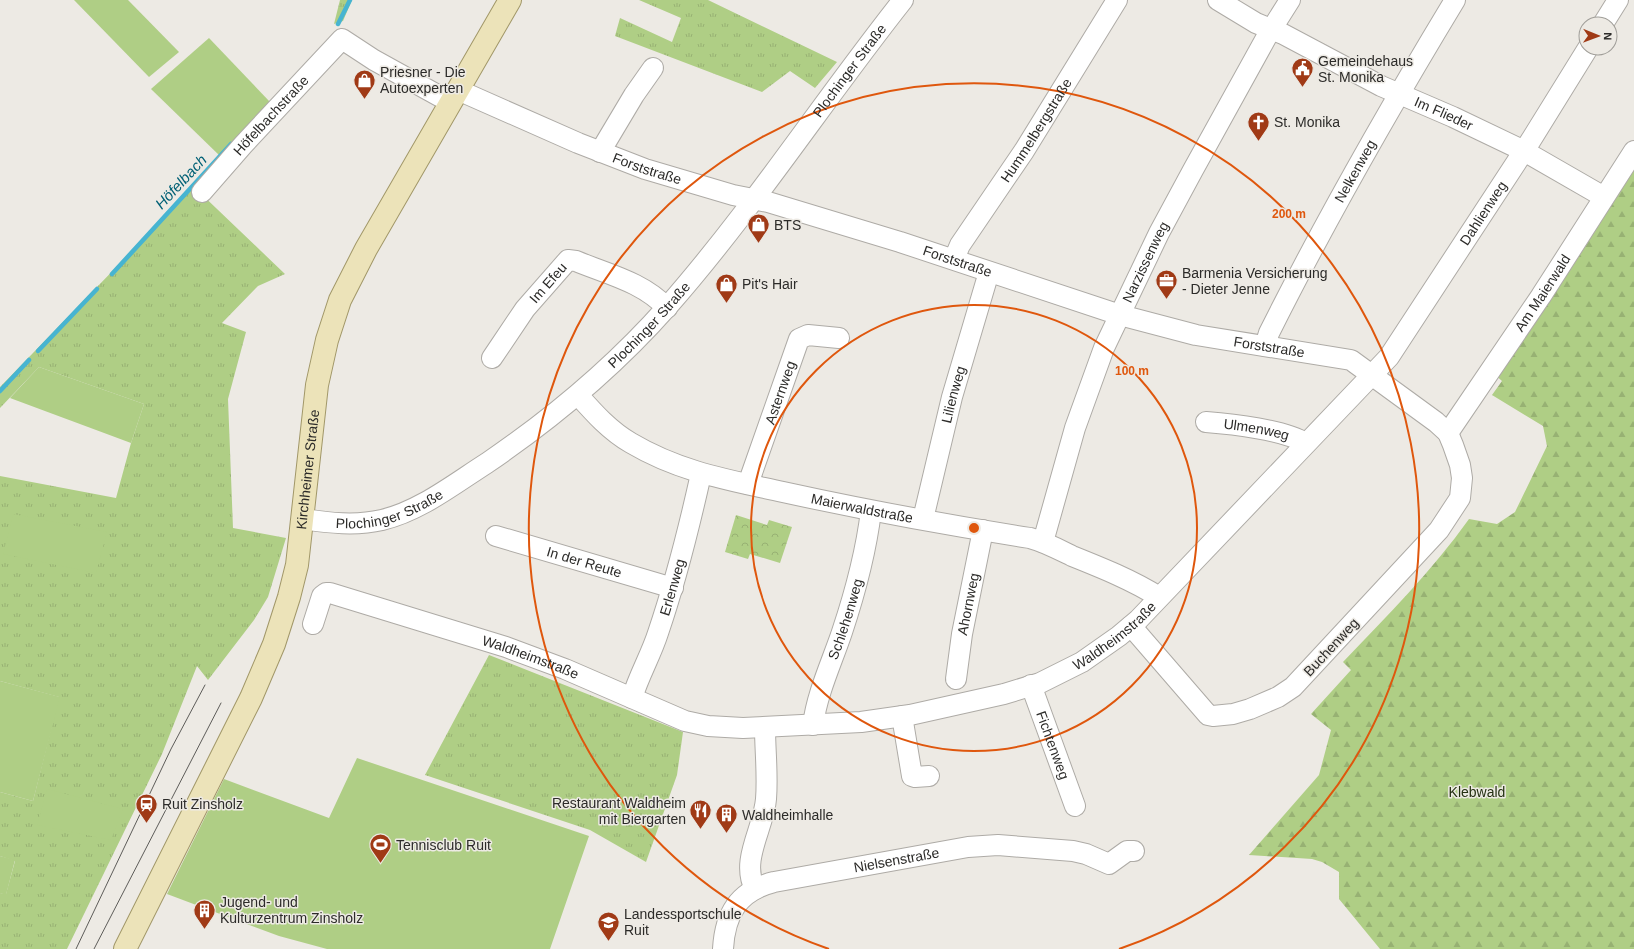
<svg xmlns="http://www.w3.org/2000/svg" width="1634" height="949" font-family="Helvetica,sans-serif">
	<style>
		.grass { fill: url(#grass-tufts) }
		.forest { fill: url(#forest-firs) }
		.park { fill: url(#park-crowns) }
		.garden { fill: #afce85 }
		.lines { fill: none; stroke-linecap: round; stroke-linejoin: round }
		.stream { stroke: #47b4d1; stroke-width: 4.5 }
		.minor-casing { stroke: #aeaba6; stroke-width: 22 }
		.major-casing { stroke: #a19768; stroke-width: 24 }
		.minor { stroke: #fff; stroke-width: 20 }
		.major { stroke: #ece3b9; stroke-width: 22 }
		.tram { stroke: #5d5c59; stroke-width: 1 }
		.ring { fill: none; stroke: #df570d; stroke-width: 2 }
		.labels { text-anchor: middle; stroke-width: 3; stroke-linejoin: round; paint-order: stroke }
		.poi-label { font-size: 14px; fill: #2c2b29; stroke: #edeae4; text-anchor: start }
		.street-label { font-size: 14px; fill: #2c2b29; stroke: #edeae4 }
		.park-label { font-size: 14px; fill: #253112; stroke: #edeae4 }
		.water-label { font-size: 15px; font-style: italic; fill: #016075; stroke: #edeae4 }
		.centre { fill: #df570d; stroke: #edeae4; stroke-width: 2 }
		.ring-label { font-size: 12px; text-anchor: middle; font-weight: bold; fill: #df570d; stroke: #edeae4; stroke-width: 3; stroke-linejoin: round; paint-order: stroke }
	</style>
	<defs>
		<pattern id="grass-tufts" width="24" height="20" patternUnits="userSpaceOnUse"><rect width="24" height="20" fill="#afce85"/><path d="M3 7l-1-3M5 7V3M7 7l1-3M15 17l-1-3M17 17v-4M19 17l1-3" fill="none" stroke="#97b173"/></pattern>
		<pattern id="forest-firs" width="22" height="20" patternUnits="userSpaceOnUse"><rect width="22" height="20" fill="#afce85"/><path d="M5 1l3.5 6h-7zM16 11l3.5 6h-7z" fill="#97b173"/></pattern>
		<pattern id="park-crowns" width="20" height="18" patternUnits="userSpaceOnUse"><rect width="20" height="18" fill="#afce85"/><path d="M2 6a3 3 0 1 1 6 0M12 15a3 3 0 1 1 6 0" fill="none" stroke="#97b173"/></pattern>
	</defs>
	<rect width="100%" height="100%" fill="#edeae4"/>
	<!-- grass -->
	<g class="grass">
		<polygon points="340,0 352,0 343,21 334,24"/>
		<polygon points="639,0 708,0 837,62 815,88 790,71 762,92 615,36 620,18 672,42 681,18"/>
		<polygon points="194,187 285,274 258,286 222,323 246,332 228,399 233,528 286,538 268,597 254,620 208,680 197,666 162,754 67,949 0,949 0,893 6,894 15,861 0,856 0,792 33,801 59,697 0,681 0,476 116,498 131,443 144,404 39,367 0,408 0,387"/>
		<polygon points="489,655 683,732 677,775 646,862 590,830 425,775"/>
	</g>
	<!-- forest -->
	<path class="forest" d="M1634,158V949H1380L1339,899V872L1322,862L1312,859L1249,855L1319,775L1331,730L1311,714L1351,670L1343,662C1387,616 1432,571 1469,519L1497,524L1515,512L1547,446L1543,426L1492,395L1502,381L1493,373Z"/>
	<!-- park -->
	<polygon class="park" points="736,515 767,525 769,520 792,527 780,563 750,554 748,559 725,552"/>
	<!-- garden -->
	<g class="garden">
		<polygon points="74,0 128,0 179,52 149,77"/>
		<polygon points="209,38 270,102 221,157 151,89"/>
		<polygon points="39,367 144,404 131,443 10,398"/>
		<polygon points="13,514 107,532 96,573 3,554"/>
		<polygon points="0,681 60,697 33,801 0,792"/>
		<polygon points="357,758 589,836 550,949 327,949 279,936 167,894 224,779 329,818"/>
		<polygon points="47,789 123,809 111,840 37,825"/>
		<polygon points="0,856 15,860 6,895 0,893"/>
	</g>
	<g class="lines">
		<!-- stream -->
		<g class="stream">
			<polyline points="338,24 350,0"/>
			<polyline points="112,274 231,144"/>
			<polyline points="38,351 97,289"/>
			<polyline points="0,391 29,360"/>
		</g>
		<defs>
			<g id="minor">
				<path id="s1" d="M1218,0L1256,23L1283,34L1381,86L1453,117L1524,151L1604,197"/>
				<polyline points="1603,24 1618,0"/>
				<path id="s2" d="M458,90L578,143L645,169L733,195L768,202L900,242L1120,315L1196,335L1351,360L1436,422L1448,433L1453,445L1460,465L1462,478L1460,498L1439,530L1293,687L1278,697L1250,709L1233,714L1213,716L1208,715L1131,626"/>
				<polyline points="600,152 634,95 653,68"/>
				<path id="s3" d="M202,192L243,145L342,39L374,60L450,102"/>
				<path id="s4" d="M954,259L960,245L1024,151L1117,0"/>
				<path id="s5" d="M1265,346L1269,333C1326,219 1389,109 1455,0"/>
				<path id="s6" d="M492,358L525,309L568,260L576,261C607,274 643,282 667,308"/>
				<path id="s7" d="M578,395C594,413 610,431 631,443C680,472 729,480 783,492C865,510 947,525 1030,538C1045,542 1058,549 1072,556C1102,568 1132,580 1159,597"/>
				<path id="s8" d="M1206,422C1232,424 1285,430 1305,443"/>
				<path id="s9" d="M1448,433L1541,296L1634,151"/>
				<path id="s10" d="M748,484L799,339L808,335L839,338"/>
				<path id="s11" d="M303,519C329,523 356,526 382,520C420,511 454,484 487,463C553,418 615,366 668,306C753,209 823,101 903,0"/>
				<path id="s12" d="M923,519L952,397L989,272"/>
				<path id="s13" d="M496,536L673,588"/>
				<path id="s14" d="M1043,542L1075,428L1104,348L1159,233L1193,170L1266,38L1290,0"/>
				<path id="s15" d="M313,624L322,596L326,593H330L506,647L565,669L685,721L708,726L743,728L861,722L910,715L1004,694L1040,683L1082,662L1119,636L1138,620L1389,357L1531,140L1588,48"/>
				<path id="s16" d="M956,679L962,634L983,530"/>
				<path id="s17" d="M1031,685L1075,806"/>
				<path id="s18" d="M632,698C639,675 651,655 658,633C676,580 689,528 701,474"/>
				<polyline points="902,716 912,776 915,777 929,776"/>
				<path id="s19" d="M813,725C817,693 832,662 842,632C855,593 866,552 871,511"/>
				<path d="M755,889C740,860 764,828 766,799C768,775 765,751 765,727"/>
				<path id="s20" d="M723,949C725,914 738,891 774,882L968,847L998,845L1073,851L1086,854L1109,864L1127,851H1134"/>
			</g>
			<g id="major">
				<path id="s21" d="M125,949L251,698L274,644L289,597L297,565L317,385L327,340L340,300L366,249L510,0"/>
			</g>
		</defs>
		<!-- minor casing -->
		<use href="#minor" class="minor-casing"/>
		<!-- major casing -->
		<use href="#major" class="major-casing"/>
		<!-- minor -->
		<use href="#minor" class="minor"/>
		<!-- major -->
		<use href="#major" class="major"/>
		<!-- tram -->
		<g class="tram">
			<polyline points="76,949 171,749 205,685"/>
			<polyline points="94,949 221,703"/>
		</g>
	</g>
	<!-- distance rings -->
	<g class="ring">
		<circle cx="974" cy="528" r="223"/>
		<path d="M829 949A445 445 0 1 1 1119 949"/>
	</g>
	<!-- icons -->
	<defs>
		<symbol id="civic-pin" viewBox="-11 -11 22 30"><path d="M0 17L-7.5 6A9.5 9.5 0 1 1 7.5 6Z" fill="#a03a16" stroke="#edeae4"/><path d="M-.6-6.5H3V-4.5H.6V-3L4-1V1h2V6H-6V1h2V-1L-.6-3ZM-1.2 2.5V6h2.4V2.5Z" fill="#fff"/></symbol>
		<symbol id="shop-pin" viewBox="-11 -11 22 30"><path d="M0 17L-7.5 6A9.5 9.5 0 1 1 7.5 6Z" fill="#a03a16" stroke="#edeae4"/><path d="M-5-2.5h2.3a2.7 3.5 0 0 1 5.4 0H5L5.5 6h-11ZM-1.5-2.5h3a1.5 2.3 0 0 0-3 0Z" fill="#fff"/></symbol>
		<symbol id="church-pin" viewBox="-11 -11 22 30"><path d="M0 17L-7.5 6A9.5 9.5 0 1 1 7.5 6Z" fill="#a03a16" stroke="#edeae4"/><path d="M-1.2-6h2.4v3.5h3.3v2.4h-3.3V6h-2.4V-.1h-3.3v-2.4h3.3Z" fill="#fff"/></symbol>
		<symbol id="office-pin" viewBox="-11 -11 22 30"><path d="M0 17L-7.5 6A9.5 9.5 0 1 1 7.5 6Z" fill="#a03a16" stroke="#edeae4"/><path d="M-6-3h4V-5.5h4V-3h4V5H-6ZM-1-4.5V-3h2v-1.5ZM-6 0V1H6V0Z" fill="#fff"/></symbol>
		<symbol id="station-pin" viewBox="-11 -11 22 30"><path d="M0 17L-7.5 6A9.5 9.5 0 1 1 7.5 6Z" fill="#a03a16" stroke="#edeae4"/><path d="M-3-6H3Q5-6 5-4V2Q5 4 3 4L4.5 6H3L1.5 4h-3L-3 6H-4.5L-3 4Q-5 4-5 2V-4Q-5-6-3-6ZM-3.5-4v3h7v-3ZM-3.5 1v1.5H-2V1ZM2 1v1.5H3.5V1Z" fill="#fff"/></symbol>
		<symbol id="restaurant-pin" viewBox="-11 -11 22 30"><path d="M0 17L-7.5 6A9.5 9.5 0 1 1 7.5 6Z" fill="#a03a16" stroke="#edeae4"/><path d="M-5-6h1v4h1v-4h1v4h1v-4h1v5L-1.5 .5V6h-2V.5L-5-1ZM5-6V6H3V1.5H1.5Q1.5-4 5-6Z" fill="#fff"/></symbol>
		<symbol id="building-pin" viewBox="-11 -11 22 30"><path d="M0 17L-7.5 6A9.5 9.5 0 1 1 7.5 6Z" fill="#a03a16" stroke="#edeae4"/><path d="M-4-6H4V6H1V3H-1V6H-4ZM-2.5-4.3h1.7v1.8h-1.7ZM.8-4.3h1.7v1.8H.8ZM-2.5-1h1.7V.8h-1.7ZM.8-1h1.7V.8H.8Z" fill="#fff"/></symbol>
		<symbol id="stadium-pin" viewBox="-11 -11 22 30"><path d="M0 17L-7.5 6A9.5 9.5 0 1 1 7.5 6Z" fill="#a03a16" stroke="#edeae4"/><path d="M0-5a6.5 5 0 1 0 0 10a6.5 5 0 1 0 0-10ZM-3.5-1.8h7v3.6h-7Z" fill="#fff"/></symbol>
		<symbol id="school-pin" viewBox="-11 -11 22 30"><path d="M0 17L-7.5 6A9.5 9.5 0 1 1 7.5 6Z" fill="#a03a16" stroke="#edeae4"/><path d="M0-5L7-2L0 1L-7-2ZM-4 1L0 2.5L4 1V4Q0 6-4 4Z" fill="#fff"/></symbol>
	</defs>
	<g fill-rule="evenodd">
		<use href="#civic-pin" x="1290" y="56" width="25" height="34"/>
		<use href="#shop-pin" x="352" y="68" width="25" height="34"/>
		<use href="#church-pin" x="1246" y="110" width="25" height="34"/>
		<use href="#shop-pin" x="746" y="212" width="25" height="34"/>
		<use href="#office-pin" x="1154" y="268" width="25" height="34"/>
		<use href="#shop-pin" x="714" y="272" width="25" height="34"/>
		<use href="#station-pin" x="134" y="792" width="25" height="34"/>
		<use href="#restaurant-pin" x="688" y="798" width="25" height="34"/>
		<use href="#building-pin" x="714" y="802" width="25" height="34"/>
		<use href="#stadium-pin" x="368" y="832" width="25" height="34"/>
		<use href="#building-pin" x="192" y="898" width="25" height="34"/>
		<use href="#school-pin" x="596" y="910" width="25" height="34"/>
	</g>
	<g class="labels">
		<!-- poi labels -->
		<g class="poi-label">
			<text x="1318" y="66">Gemeindehaus<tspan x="1318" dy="16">St. Monika</tspan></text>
			<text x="380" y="77">Priesner - Die<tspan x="380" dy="16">Autoexperten</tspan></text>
			<text x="1274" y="127">St. Monika</text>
			<text x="774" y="230">BTS</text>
			<text x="1182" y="278">Barmenia Versicherung<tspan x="1182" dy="16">- Dieter Jenne</tspan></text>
			<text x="742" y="289">Pit's Hair</text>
			<text x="686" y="808" text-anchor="end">Restaurant Waldheim<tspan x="686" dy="16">mit Biergarten</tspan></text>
			<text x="162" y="809">Ruit Zinsholz</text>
			<text x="742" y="820">Waldheimhalle</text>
			<text x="396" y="850">Tennisclub Ruit</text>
			<text x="220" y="907">Jugend- und<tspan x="220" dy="16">Kulturzentrum Zinsholz</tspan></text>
			<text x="624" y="919">Landessportschule<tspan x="624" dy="16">Ruit</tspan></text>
		</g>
		<!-- street labels -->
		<g class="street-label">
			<text dy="5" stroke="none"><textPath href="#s11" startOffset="737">Plochinger Straße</textPath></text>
			<text dy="5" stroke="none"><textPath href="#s1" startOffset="253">Im Flieder</textPath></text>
			<text dy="5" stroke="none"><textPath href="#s3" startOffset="103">Höfelbachstraße</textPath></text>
			<text dy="5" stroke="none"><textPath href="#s4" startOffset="153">Hummelbergstraße</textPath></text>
			<text dy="5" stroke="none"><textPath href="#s2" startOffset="205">Forststraße</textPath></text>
			<text dy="5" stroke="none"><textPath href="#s5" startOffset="197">Nelkenweg</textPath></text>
			<text dy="5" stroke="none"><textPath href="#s15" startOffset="1429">Dahlienweg</textPath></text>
			<text dy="5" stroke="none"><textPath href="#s2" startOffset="529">Forststraße</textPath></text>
			<text dy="5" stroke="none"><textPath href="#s14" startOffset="299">Narzissenweg</textPath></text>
			<text dy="5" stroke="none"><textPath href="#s6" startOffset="94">Im Efeu</textPath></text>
			<text dy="5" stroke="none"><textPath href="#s9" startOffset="169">Am Maierwald</textPath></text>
			<text dy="5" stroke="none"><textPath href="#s11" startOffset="413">Plochinger Straße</textPath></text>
			<text dy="5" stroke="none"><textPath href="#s2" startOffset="853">Forststraße</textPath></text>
			<text dy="5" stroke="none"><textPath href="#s10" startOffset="97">Asternweg</textPath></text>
			<text dy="5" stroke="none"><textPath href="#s12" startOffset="128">Lilienweg</textPath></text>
			<text dy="5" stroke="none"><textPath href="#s8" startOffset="51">Ulmenweg</textPath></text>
			<text dy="5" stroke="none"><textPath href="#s21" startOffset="518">Kirchheimer Straße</textPath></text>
			<text dy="5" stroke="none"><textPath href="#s11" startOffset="89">Plochinger Straße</textPath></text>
			<text dy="5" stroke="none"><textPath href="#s7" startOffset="313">Maierwaldstraße</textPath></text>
			<text dy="5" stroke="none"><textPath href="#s13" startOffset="92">In der Reute</textPath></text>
			<text dy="5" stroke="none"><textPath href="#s18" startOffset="118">Erlenweg</textPath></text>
			<text dy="5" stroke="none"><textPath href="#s16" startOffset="76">Ahornweg</textPath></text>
			<text dy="5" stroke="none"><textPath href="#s19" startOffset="111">Schlehenweg</textPath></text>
			<text dy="5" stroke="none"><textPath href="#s15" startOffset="865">Waldheimstraße</textPath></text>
			<text transform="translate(1331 647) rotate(-47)" y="5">Buchenweg</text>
			<text dy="5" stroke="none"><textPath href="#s15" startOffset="249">Waldheimstraße</textPath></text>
			<text dy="5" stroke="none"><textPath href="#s17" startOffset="64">Fichtenweg</textPath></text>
			<text dy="5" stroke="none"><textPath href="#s20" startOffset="216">Nielsenstraße</textPath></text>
		</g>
		<!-- park labels -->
		<g class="park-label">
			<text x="1477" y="797">Klebwald</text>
		</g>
		<!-- water labels -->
		<g class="water-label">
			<text transform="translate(181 182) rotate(-47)" y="5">Höfelbach</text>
		</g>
	</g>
	<circle cx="974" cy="528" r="6" class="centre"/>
	<g class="ring-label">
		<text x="1289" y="218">200 m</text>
		<text x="1132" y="375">100 m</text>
	</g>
	<!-- north arrow -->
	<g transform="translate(1598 36) rotate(91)"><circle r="19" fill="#edeae4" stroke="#a09e99"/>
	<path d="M0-3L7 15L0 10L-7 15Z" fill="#a03a16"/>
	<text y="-6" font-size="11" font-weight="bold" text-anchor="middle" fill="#2c2b29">N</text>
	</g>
</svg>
